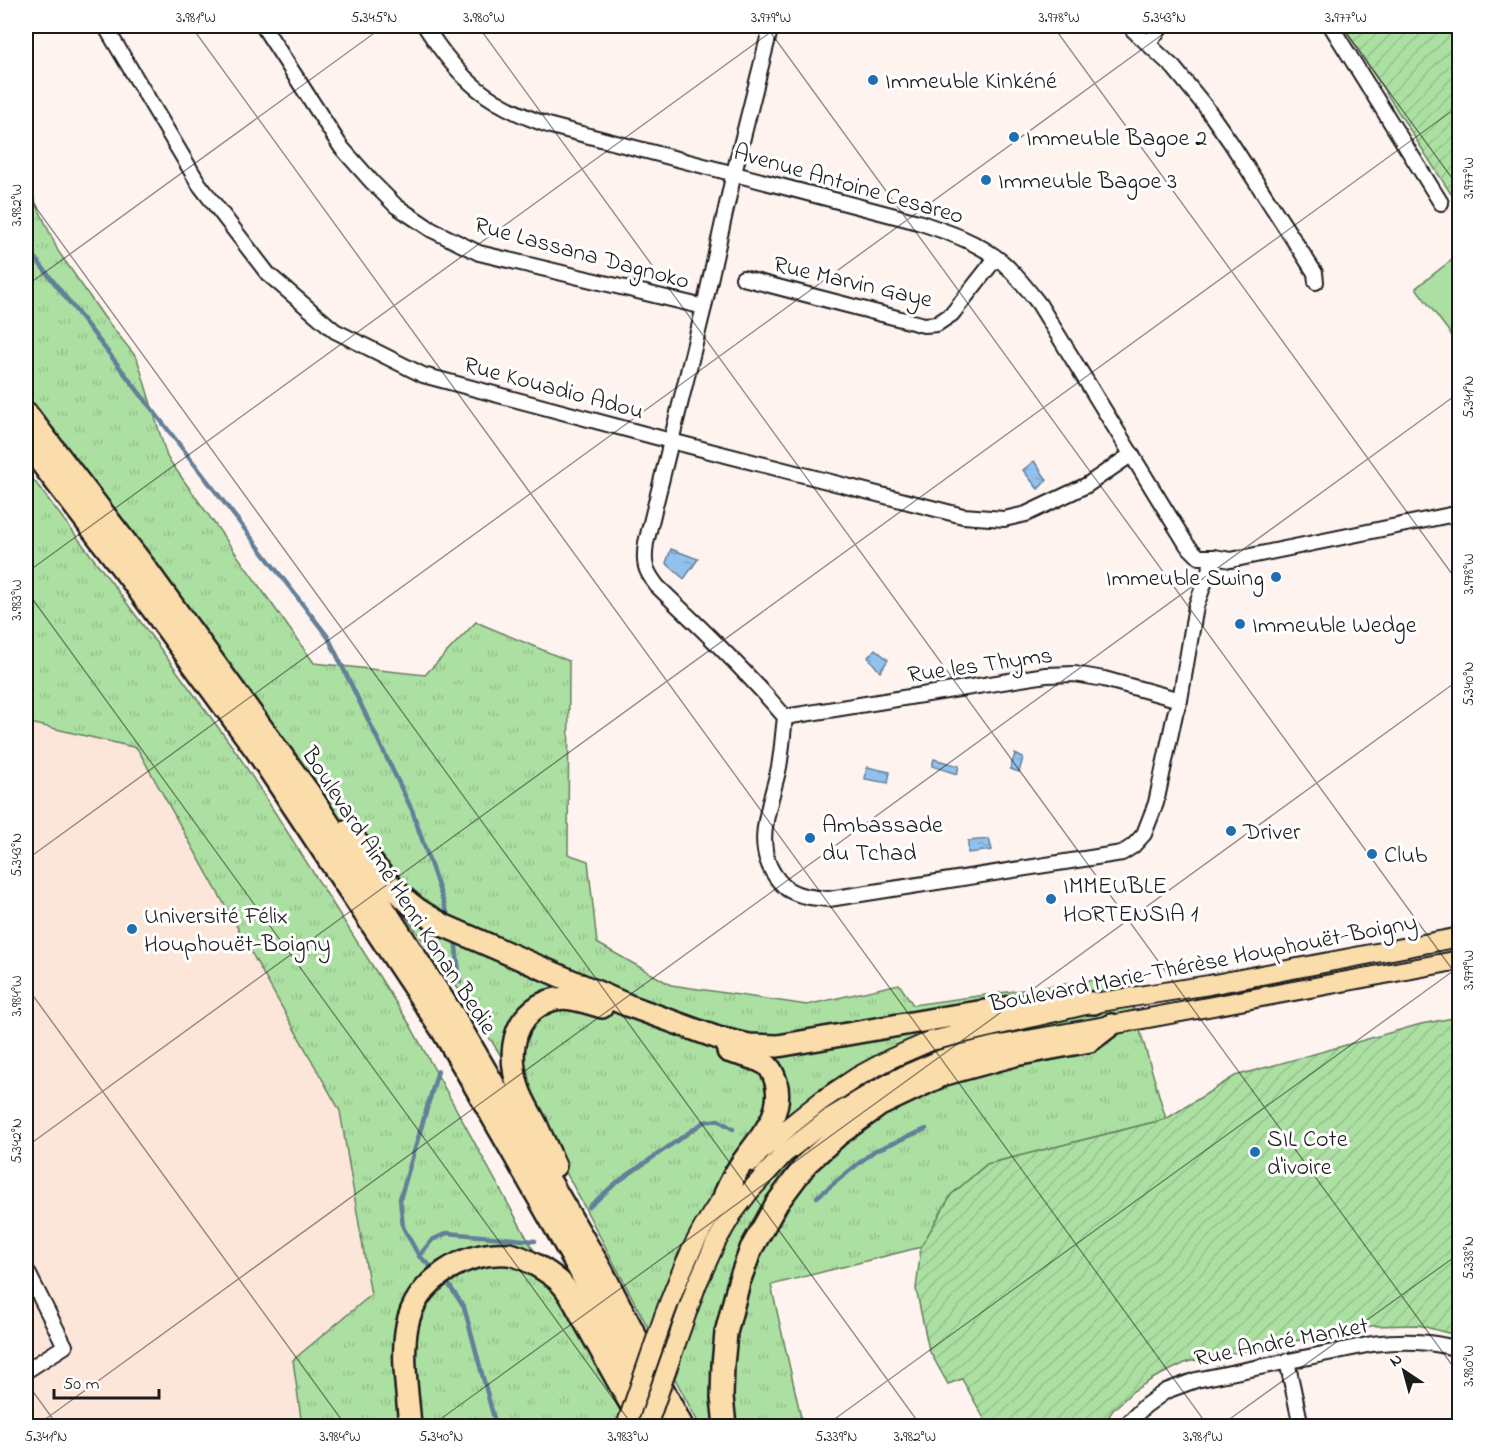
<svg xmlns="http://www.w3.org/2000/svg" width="1485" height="1452" font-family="'Indie Flower',sans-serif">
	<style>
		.built { fill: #fce5d9 }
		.grass { fill: url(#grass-tufts); stroke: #647e5f; stroke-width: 1.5 }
		.garden { fill: url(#garden-furrows); stroke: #647e5f; stroke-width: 1.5 }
		.pitch { fill: #ace0a2; stroke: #647e5f; stroke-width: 1.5 }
		.water { fill: url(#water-ripples); stroke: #637f99; stroke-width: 1.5 }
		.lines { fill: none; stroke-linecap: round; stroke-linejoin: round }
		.stream { stroke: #637f99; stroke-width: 4.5 }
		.minor-casing { stroke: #1c1c1c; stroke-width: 18 }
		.major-casing { stroke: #1c1c1c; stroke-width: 22 }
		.highway-casing { stroke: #1c1c1c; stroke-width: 26 }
		.minor { stroke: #fff; stroke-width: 14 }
		.major { stroke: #fbddab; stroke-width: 18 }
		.highway { stroke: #fbddab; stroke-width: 21 }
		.major-bridge-casing { stroke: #1c1c1c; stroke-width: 22; stroke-linecap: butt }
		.major-bridge { stroke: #fbddab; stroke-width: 18 }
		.ticks { fill: none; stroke: #1c1c1c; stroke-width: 1.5; stroke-opacity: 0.45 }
		.poi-dot { fill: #1f6fb2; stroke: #fff; stroke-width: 2 }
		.labels { text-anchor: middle; stroke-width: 6; stroke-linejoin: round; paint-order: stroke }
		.poi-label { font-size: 24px; fill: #1c1c1c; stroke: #fff; text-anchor: start }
		.street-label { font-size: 24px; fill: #1c1c1c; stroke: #fff }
		.neatline { fill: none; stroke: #1c1c1c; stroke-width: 2 }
		.ticks-label { font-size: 15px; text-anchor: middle; fill: #1c1c1c }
	</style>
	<defs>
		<pattern id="grass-tufts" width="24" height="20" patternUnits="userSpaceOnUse" patternTransform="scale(1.5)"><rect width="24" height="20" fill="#ace0a2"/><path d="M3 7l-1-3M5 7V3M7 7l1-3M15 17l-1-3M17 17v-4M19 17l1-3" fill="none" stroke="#93c08b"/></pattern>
		<pattern id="garden-furrows" width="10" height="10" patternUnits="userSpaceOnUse" patternTransform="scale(1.5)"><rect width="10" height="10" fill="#ace0a2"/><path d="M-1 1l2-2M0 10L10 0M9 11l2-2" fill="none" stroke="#93c08b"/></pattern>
		<pattern id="water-ripples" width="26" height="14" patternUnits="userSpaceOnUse" patternTransform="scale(1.5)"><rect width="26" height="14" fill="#92c1ed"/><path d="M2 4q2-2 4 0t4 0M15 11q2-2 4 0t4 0" fill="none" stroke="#7da5cb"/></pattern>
	</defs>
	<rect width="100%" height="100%" fill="#fef3ee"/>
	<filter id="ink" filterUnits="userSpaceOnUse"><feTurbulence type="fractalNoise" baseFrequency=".0167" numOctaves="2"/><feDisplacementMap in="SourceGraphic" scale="12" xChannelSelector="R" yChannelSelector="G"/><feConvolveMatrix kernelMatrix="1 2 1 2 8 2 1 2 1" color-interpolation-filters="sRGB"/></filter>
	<g filter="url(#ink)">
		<!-- built -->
		<polygon class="built" points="26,722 137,748 340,1111 371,1295 294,1360 302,1426 26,1426"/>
		<!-- grass -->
		<g class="grass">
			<polygon points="26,181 58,251 104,317 137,358 167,457 314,663 425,675 476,622 569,661 568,854 588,861 597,943 671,985 807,1005 899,984 913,1005 1124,976 1166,1119 987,1164 951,1195 921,1247 771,1285 803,1426 700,1426 522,1089 459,990 269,730 26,404"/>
			<polygon points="26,470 115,587 237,753 410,1025 630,1426 302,1426 293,1360 371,1295 340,1111 137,748 26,722"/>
		</g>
		<!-- garden -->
		<g class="garden">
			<polygon points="1343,26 1459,26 1459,197 1451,194"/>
			<polygon points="1459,1017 1459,1336 1418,1325 1371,1326 1187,1362 1154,1378 1133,1391 1113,1410 1102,1426 991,1426 987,1424 962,1379 948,1384 929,1350 916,1289 921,1247 951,1195 987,1164 1166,1119 1235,1076 1421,1024"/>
		</g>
		<!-- pitch -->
		<polygon class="pitch" points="1454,258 1459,266 1459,345 1416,288"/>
		<!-- water -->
		<g class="water">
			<polygon points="1034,461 1047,480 1038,489 1023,470"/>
			<polygon points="671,549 698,559 684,579 666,563"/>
			<polygon points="875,649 888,660 880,672 868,657"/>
			<polygon points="1015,754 1023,758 1019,772 1010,769"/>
			<polygon points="934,759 959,766 957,774 932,766"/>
			<polygon points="867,767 890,772 888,783 865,779"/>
			<polygon points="989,839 992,850 968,853 968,841"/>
		</g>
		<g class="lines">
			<!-- stream -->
			<g class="stream">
				<polyline points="26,246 328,637 412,810 450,921"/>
				<polyline points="455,938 460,982"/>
				<polyline points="817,1197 874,1151 926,1129"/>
				<polyline points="589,1207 616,1183 704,1122 718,1120 733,1129"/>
				<polyline points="419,1256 432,1240 447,1233 535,1241"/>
				<polyline points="435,1270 419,1256 403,1227 400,1199 438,1071"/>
				<polyline points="447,1282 464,1307 496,1426"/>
			</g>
			<defs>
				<g id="minor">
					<polyline points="105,26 199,184 268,274 335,331 423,375 671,441 963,516 1004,519 1026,514 1087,485 1132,454"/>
					<polyline points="263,26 341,147 372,182 396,206 432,230 479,253 704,307"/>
					<path d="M425,26C460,81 488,105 551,126L918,222C948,232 978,242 1002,262C1016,274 1028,290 1039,304L1187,545L1199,557H1214L1231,560L1460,513"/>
					<path d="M771,26L734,173L704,307L646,543C643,564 645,570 657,586C701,628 745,670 785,717C783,733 782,750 779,767C771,805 750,847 779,881C782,884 785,888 789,890C801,897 816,898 829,899L1122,853L1133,846L1144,834L1156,803L1175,714L1180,700L1196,606L1214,557"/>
					<polyline points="1131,26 1133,30 1174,68 1205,106 1231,143 1315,273 1316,282"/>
					<polyline points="1331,26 1441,203"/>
					<polyline points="1148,44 1162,26"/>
					<polyline points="743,278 924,325 937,324 952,314 996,258"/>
					<polyline points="785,717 1046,675 1075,674 1104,679 1180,700"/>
					<polyline points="26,1269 65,1346 26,1371"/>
					<polyline points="1287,1361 1301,1426"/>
					<path d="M1125,1426L1145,1406L1166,1391L1196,1380L1372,1344C1406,1340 1427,1341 1460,1349"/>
				</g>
				<g id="major">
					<polyline points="752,1162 759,1153 791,1125 821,1101 857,1077 892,1058 931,1041 1094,1003 1209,985 1460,937"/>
					<path d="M664,1316C682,1268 701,1222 734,1183"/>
					<polyline points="676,1343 697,1284 716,1242 733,1213 749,1192 784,1154 830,1118 873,1092 905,1075 942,1059 995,1046 1111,1025 1460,960"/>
				</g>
				<g id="highway">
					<polyline points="26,413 144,566 309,793 455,1018 602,1271 682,1426"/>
					<polyline points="26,443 129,577 256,750 442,1030 464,1067 579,1269 659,1426"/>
					<path d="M348,830C368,858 389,888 417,909C426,915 436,920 445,926L627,1005L718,1038L749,1045L778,1046L940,1018L1050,1001L1094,1003"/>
					<path d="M555,1166C549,1152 542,1138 536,1124C530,1112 522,1100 518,1087C510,1060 510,1029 533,1010C557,991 576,999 602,1007"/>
					<path d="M725,1194C729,1185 733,1177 738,1169C755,1142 785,1117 776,1082C774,1075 771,1067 764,1063C756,1058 738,1054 728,1051"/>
					<path d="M410,1426C408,1396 401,1357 407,1326C415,1281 465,1250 509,1254C523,1256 551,1273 561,1283C573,1296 580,1314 589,1329C606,1360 623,1390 640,1421"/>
					<polyline points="725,1426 722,1397 723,1365 726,1333 739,1282 751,1249 777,1203 807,1163 838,1135 880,1105 945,1074 1015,1055 1090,1041 1111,1025"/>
				</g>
			</defs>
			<!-- minor casing -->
			<use href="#minor" class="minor-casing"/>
			<!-- major casing -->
			<use href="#major" class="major-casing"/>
			<!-- highway casing -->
			<use href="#highway" class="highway-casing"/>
			<!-- minor -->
			<use href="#minor" class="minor"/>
			<!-- major -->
			<use href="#major" class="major"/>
			<!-- highway -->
			<use href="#highway" class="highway"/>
			<defs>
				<g id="major-bridge">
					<polyline points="626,1426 664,1316"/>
					<polyline points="647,1426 676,1343"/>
				</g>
			</defs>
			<!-- major-bridge casing -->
			<use href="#major-bridge" class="major-bridge-casing"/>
			<!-- major-bridge -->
			<use href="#major-bridge" class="major-bridge"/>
		</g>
	</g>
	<!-- ticks -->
	<path class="ticks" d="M191,26L1208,1426M478,26L1460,1376M766,26L1460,980M1053,26L1460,585M1341,26L1460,189M26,194L921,1426M26,286L384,26M26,573L779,26M26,590L633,1426M26,860L1174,26M26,986L346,1426M26,1147L1460,105M26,1382L58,1426M36,1426L1460,392M431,1426L1460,679M825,1426L1460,966M1220,1426L1460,1253"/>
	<!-- markers -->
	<g class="poi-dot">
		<circle cx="873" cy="80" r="6"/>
		<circle cx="1014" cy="137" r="6"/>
		<circle cx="986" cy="180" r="6"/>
		<circle cx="1276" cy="577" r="6"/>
		<circle cx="1240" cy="624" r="6"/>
		<circle cx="1231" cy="831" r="6"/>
		<circle cx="810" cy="838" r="6"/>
		<circle cx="1372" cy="854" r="6"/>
		<circle cx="1051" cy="899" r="6"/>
		<circle cx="132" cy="929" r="6"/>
		<circle cx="1255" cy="1152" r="6"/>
	</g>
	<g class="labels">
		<!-- poi labels -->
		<g class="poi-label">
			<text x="885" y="88">Immeuble Kinkéné</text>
			<text x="1026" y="145">Immeuble Bagoe 2</text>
			<text x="998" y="188">Immeuble Bagoe 3</text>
			<text x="1264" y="585" text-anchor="end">Immeuble Swing</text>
			<text x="1252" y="632">Immeuble Wedge</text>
			<text x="822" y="832">Ambassade<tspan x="822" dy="28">du Tchad</tspan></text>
			<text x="1243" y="839">Driver</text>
			<text x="1384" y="862">Club</text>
			<text x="1063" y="893">IMMEUBLE<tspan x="1063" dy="28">HORTENSIA 1</tspan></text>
			<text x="144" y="923">Université Félix<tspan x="144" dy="28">Houphouët-Boigny</tspan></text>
			<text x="1267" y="1146">SIL Cote<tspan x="1267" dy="28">d'ivoire</tspan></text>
		</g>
		<!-- street labels -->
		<g class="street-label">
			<text transform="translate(849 183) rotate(16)" y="8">Avenue Antoine Cesareo</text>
			<text transform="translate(582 252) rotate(15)" y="8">Rue Lassana Dagnoko</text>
			<text transform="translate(853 281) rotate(13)" y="8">Rue Marvin Gaye</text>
			<text transform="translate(554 387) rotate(15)" y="8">Rue Kouadio Adou</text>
			<text transform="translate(980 664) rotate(-8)" y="8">Rue les Thyms</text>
			<text transform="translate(400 890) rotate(57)" y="8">Boulevard Aimé Henri Konan Bedie</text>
			<text transform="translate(1203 962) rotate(-11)" y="8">Boulevard Marie-Thérèse Houphouët-Boigny</text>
			<text transform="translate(1281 1341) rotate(-11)" y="8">Rue André Manket</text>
		</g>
	</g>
	<!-- margin -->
	<rect width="1485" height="1452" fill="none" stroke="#fff" stroke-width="66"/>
	<!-- north arrow -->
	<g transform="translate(1404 1371) rotate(324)" stroke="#ffffff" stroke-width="4.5" paint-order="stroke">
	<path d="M0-4.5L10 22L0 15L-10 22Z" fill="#1c1c1c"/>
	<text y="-9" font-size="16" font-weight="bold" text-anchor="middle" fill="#1c1c1c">N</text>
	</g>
	<!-- scale -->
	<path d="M54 1389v9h105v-9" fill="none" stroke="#1c1c1c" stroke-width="3"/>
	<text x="63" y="1389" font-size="18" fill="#1c1c1c" stroke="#ffffff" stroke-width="4.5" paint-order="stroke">50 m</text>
	<rect x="33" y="33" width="1419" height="1386" class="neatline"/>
	<g class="ticks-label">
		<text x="196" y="22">3.981°W</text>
		<text x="374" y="22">5.345°N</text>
		<text x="484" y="22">3.980°W</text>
		<text x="771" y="22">3.979°W</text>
		<text x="1059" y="22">3.978°W</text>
		<text x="1164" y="22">5.343°N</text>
		<text x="1346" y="22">3.977°W</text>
		<text transform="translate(1468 178) rotate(-90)" y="5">3.977°W</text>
		<text transform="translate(16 205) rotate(-90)" y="5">3.982°W</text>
		<text transform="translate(1468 397) rotate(-90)" y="5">5.341°N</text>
		<text transform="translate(1468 574) rotate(-90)" y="5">3.978°W</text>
		<text transform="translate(16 600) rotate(-90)" y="5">3.983°W</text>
		<text transform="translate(1468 684) rotate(-90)" y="5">5.340°N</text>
		<text transform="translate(16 855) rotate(-90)" y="5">5.343°N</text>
		<text transform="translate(1468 970) rotate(-90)" y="5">3.979°W</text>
		<text transform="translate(16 996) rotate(-90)" y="5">3.984°W</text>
		<text transform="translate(16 1141) rotate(-90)" y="5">5.342°N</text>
		<text transform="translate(1468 1258) rotate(-90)" y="5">5.338°N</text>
		<text transform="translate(1468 1366) rotate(-90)" y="5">3.980°W</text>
		<text x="46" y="1441">5.341°N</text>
		<text x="340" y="1441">3.984°W</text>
		<text x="441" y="1441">5.340°N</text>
		<text x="628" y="1441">3.983°W</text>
		<text x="836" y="1441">5.339°N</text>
		<text x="915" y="1441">3.982°W</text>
		<text x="1203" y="1441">3.981°W</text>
	</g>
</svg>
